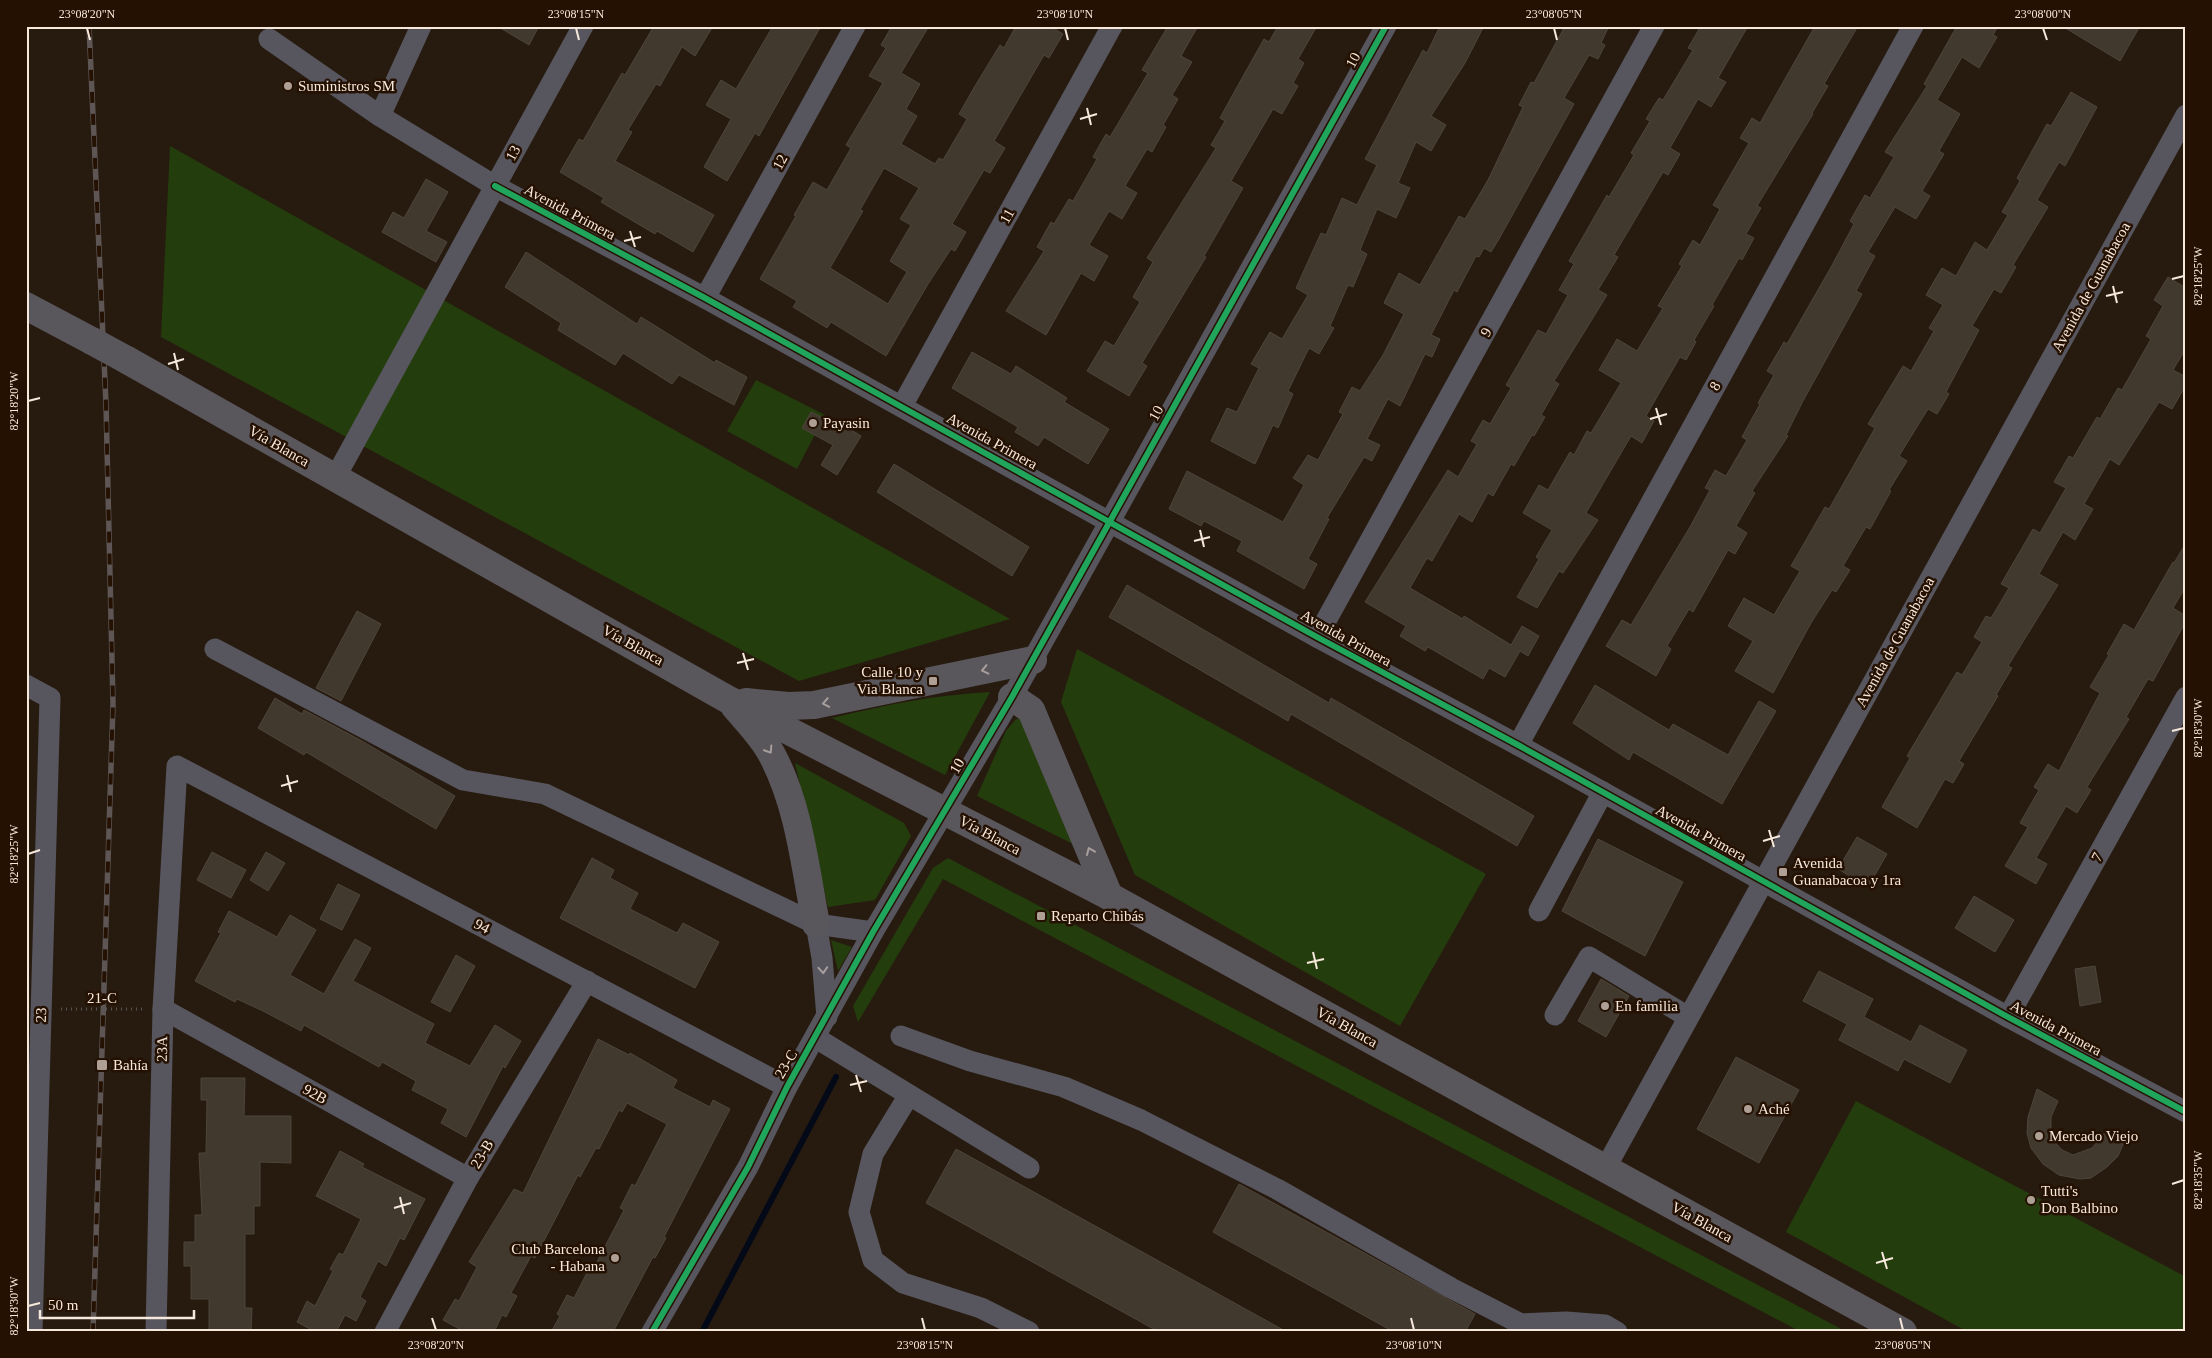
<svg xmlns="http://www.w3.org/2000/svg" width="2212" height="1358" font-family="Georgia,serif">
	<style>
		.green { fill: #243d0d }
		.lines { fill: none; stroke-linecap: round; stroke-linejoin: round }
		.stream { stroke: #040918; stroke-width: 6 }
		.building { fill: #41382e; stroke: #4e453b; fill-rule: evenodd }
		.path { stroke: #565254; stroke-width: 3; stroke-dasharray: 1 4; stroke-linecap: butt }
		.minor { stroke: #57565e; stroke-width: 21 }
		.major { stroke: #59565c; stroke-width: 28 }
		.rail-casing { stroke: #5d5654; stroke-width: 5.5 }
		.rail { stroke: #251101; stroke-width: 4; stroke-dasharray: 11; stroke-linecap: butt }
		.major-bridge { stroke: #59565c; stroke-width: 28 }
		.cycleway-casing { stroke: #251101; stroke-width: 9 }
		.cycleway { stroke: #20a55d; stroke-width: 6 }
		.oneway { stroke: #a89f9c }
		.oneway2 { stroke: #a79f9d }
		.ticks { fill: none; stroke: #f7e8dc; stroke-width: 2 }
		.poi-dot { fill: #aea095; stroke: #251101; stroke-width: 2 }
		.labels { text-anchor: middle; stroke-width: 5; stroke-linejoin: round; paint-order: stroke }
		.street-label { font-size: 15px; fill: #f7e8dc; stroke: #251101 }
		.poi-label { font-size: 15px; fill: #f7e8dc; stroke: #251101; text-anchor: start }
		.neatline { fill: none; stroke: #f7e8dc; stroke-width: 2 }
		.ticks-label { font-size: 12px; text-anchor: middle; fill: #f7e8dc }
	</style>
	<rect width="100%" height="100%" fill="#271b10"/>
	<!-- green -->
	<g class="green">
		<polygon points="170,146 1010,619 799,681 161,337"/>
		<polygon points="756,380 825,415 797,469 727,431"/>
		<polygon points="1077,649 1486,874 1400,1026 1135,875 1061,702"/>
		<path d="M990,692L945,775L832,718C885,705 935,695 990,692Z"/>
		<polygon points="1016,719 1023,719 1079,847 977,796 1006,731"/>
		<polygon points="795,763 904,823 911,836 875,900 828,907"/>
		<polygon points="948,858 1847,1332 1801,1332 943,879 858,1022 853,1006 933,868"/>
		<polygon points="831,940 852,947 838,971"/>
		<polygon points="1856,1101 2186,1277 2186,1332 1968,1332 1786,1232"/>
	</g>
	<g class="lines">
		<!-- stream -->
		<polyline class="stream" points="702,1332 836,1077"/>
	</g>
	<!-- building -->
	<g class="building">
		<polygon points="497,26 539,26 529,45"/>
		<polygon points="654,26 713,26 695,56 682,47 660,86 656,84 628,130 632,132 615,161 714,215 693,252 657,231 655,234 601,202 604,198 560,172 579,139 583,141 622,73 625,75"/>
		<polygon points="773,26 821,26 759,136 755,133 727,181 704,167 731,119 706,105 721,80 736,89"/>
		<path d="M892,26H929L901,73L920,84L906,109L917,116L901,144L935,164L939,158L943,160L967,119L959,114L975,86L1000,45L1004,48L1016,26H1050L1063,34L1049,58L1044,55L994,141L1005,148L990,173L984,170L952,224L966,232L955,251L951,249L928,284L886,356L831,322L827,328L793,307L797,301L760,279L796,216L794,215L813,182L827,190L851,148L846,145L883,83L869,76L886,48L881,45ZM884,168L919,188L900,219L911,225L890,261L907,272L888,304L830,268L863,211L860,210Z"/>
		<polygon points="1168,26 1198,26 1181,56 1192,62 1172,95 1178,99 1163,125 1166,127 1152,152 1147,149 1125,186 1137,193 1122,219 1109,211 1089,245 1108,256 1094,281 1081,273 1046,335 1006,311 1044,251 1037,247 1051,222 1054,224 1069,199 1073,201 1097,159 1093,157 1106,134 1110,137 1148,73 1142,70"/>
		<polygon points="1278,26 1317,26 1298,59 1304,63 1293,83 1298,86 1282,114 1273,109 1231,181 1243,188 1204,256 1206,257 1142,363 1147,366 1129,396 1087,371 1105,341 1114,346 1140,302 1133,297 1153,262 1147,258 1216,148 1211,145 1225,121 1220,118 1237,87 1264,39 1269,42"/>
		<polygon points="1440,26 1484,26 1465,63 1431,116 1446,125 1431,151 1416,142 1398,183 1410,188 1396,218 1377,209 1360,250 1367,254 1353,287 1348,285 1330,326 1334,328 1319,354 1309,348 1288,391 1293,394 1278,428 1273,425 1255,464 1211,441 1227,408 1237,412 1259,368 1251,364 1270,332 1282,339 1308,295 1296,288 1321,233 1326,235 1342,198 1357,205 1377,165 1365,159 1423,50 1427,53"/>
		<polygon points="1565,26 1609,26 1601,43 1605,45 1598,59 1589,55 1564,98 1574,104 1499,239 1491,252 1484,248 1479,257 1476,256 1457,292 1454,290 1431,335 1440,339 1432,357 1425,354 1400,406 1388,399 1367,439 1380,445 1372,461 1364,457 1327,518 1329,519 1308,559 1317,564 1304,589 1237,551 1242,541 1204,521 1201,526 1169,509 1187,471 1283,522 1304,485 1293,478 1308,455 1318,460 1343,414 1339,412 1352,387 1360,391 1383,355 1404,314 1384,303 1399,273 1420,285 1459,216 1465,219 1488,180 1523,107 1519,105 1531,82 1534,83"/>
		<polygon points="1701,26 1748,26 1718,78 1726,82 1711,107 1698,99 1670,148 1680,154 1668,175 1663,172 1614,255 1618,257 1598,290 1607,295 1554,381 1559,384 1541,415 1545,417 1534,436 1532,435 1514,466 1511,464 1493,496 1488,493 1472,522 1459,514 1432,561 1427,558 1410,588 1463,619 1464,616 1511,645 1522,626 1539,636 1528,656 1520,651 1505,677 1489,668 1483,679 1428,647 1425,651 1400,636 1406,626 1365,602 1448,470 1458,477 1477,444 1471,441 1483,420 1490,424 1511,388 1506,385 1538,330 1546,334 1568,295 1559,290 1574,264 1569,261 1607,195 1609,197 1634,155 1631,153 1650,121 1646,119 1659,98 1663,100 1693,50 1688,48"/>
		<polygon points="1815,26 1858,26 1824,84 1828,86 1812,113 1813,114 1757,206 1761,208 1746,234 1754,238 1742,260 1739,258 1712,305 1714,306 1694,340 1696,342 1686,360 1680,357 1646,416 1654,421 1642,443 1631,436 1586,513 1598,520 1563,573 1559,571 1537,608 1517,597 1539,559 1536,557 1552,530 1523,513 1539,485 1548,490 1570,452 1574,455 1587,431 1591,433 1621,383 1599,370 1617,339 1637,351 1663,308 1658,306 1682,266 1679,264 1693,240 1700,245 1720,209 1713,205 1749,143 1740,138 1752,118 1760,123"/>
		<polygon points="1957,26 1998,26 1993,35 1997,37 1979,68 1962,57 1937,100 1960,114 1939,151 1944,154 1922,191 1930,196 1916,219 1895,207 1868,252 1875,256 1856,291 1862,294 1803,401 1786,435 1788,436 1752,491 1755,493 1736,526 1747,533 1735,554 1728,550 1693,612 1689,609 1667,646 1671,649 1656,676 1606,646 1622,620 1631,625 1690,527 1710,490 1705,488 1715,470 1726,476 1747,440 1742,437 1760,404 1758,403 1774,375 1767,371 1784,342 1787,344 1830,269 1854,224 1850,221 1865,195 1870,198 1894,157 1885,152 1927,86 1924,84"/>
		<polygon points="2062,26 2140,26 2120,61"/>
		<polygon points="2071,92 2097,107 2065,166 2059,162 2037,200 2048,207 2013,265 2016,267 2001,293 1994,289 1972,326 1979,330 1946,392 1949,394 1937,414 1928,409 1899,456 1907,461 1889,490 1891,491 1870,529 1866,527 1843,566 1850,570 1836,592 1832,590 1811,623 1773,693 1735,671 1753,641 1728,626 1744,598 1774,615 1800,571 1791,566 1825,507 1829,509 1875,428 1868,424 1903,366 1911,371 1934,331 1929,328 1943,305 1926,295 1942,268 1956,276 1975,242 1987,250 2008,215 2002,212 2020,181 2017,178 2047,124 2051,126"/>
		<polygon points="426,179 448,192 426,231 447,242 436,262 382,232 393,212 404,218"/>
		<polygon points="526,252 637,324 641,317 715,363 716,360 747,377 734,405 679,375 672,384 623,353 615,365 558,330 561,323 505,287"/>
		<polygon points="2168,277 2186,288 2186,348 2173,370 2186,377 2186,385 2172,409 2159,402 2119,465 2110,459 2084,504 2093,509 2075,540 2063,532 2039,574 2058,585 2008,666 2012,668 1996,695 1998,696 1959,761 1964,764 1953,783 1945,779 1917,828 1882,807 1910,758 1907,756 1957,672 1962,675 1982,642 1974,637 1986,616 1991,618 2009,588 2001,584 2033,529 2040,533 2066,488 2054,482 2069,456 2073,458 2097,417 2100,419 2118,388 2122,390 2151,339 2146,336 2163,306 2154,300"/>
		<polygon points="972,352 1011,374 1016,366 1067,398 1064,402 1109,429 1088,464 1044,437 1038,446 1015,432 1018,427 952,388"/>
		<polygon points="811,412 844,428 845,426 861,436 837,475 821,465 833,445 802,428"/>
		<polygon points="894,464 1029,547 1012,576 877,492"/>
		<polygon points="2186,543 2186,586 2173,608 2186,616 2186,621 2153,681 2148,679 2126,717 2129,719 2087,787 2091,790 2077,813 2066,806 2036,858 2047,864 2036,884 2005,866 2028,827 2020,823 2039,790 2034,787 2048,764 2059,771 2100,693 2090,687 2109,655 2107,654 2124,624 2134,630 2173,562 2174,563"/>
		<polygon points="1127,585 1329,703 1331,698 1534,816 1517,846 1291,714 1288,721 1109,617"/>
		<polygon points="357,611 381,624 341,701 316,688"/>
		<polygon points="1595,685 1669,730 1673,724 1728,755 1759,701 1776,711 1722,804 1633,752 1629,760 1573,723"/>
		<polygon points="275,698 302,714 304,710 362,741 455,796 436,829 306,752 304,755 258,728"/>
		<polygon points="1857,837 1887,854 1868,887 1838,869"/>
		<polygon points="1598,839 1683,882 1645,956 1562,911"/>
		<polygon points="212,852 246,870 231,898 197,880"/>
		<polygon points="266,852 285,863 268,891 250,880"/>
		<polygon points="592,858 614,870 610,878 638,893 630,909 677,933 683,923 719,942 695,988 560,918"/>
		<polygon points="338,884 360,895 342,930 320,919"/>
		<polygon points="1974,896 2014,920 1995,952 1955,928"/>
		<polygon points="229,911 277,937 290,915 316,930 290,975 324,994 355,939 371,948 353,981 434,1024 425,1043 470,1066 495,1025 521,1041 505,1068 503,1066 466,1137 441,1123 448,1109 412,1090 416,1081 382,1062 379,1067 304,1025 301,1031 263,1011 237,999 235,1002 195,981 221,933 218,932"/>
		<polygon points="456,955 475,966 450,1012 431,1002"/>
		<polygon points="2095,966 2101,1002 2080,1006 2075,969"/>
		<polygon points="1819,971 1873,999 1864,1017 1911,1042 1920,1025 1967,1050 1950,1083 1904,1059 1898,1071 1839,1040 1847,1024 1803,1001"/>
		<polygon points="1601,979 1629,996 1606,1037 1578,1021"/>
		<polygon points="598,1039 629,1055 630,1053 677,1080 673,1088 710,1107 713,1100 730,1109 664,1237 666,1238 655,1258 653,1257 613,1332 551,1332 560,1316 557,1314 567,1295 574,1298 592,1263 596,1264 624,1210 620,1208 632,1184 635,1186 667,1124 627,1103 622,1112 619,1110 599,1149 596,1148 580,1177 578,1175 535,1258 531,1256 511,1293 517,1296 506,1317 502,1315 494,1332 465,1332 443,1320 455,1299 459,1301 477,1267 469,1262 514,1189 523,1193"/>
		<polygon points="1736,1057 1799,1090 1759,1163 1697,1129"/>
		<polygon points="201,1078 245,1078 244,1116 291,1116 291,1163 260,1162 260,1206 254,1206 254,1234 245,1234 245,1308 252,1308 251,1332 209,1332 209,1299 191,1299 191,1266 184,1266 184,1242 195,1242 195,1215 202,1215 199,1153 206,1153 207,1100 201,1100"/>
		<polygon points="2037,1089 2058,1101 2051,1117 2051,1138 2062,1150 2073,1155 2092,1148 2107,1130 2125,1140 2118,1156 2107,1167 2091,1178 2080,1179 2059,1175 2043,1164 2031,1148 2027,1133 2028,1117"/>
		<polygon points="956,1149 1287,1332 1159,1332 926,1203"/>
		<polygon points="340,1151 364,1164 362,1167 425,1199 404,1240 400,1238 386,1266 378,1261 360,1297 366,1301 356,1321 345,1315 336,1332 316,1332 297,1322 307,1301 315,1306 333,1271 330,1269 339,1253 343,1255 361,1219 316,1196"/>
		<polygon points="1239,1184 1475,1314 1465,1332 1394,1332 1213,1232"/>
	</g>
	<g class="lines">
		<!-- path -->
		<polyline class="path" points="61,1009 144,1009"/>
		<!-- minor -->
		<g class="minor">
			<polyline points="269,39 380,116 495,186 705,298 1317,637 1518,745 2008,1017 2186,1112"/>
			<polyline points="380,116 421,26"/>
			<polyline points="705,298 855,26"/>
			<polyline points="902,406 1112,26"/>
			<polyline points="335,478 583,26"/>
			<polyline points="1317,637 1654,26"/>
			<polyline points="215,649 463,780 545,794 816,924 873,932"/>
			<polyline points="26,685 50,698 32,1332"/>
			<polyline points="1518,745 1913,26"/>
			<polyline points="1539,911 1603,792"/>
			<polyline points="816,924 822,958 827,1017"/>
			<polyline points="163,1009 468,1178"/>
			<polyline points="1555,1015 1589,957 1688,1017"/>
			<polyline points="2008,1017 2186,697"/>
			<polyline points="901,1036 970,1061 1064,1087 1141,1120 1277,1189 1451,1288 1521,1324 1566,1322 1605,1325 1617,1332"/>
			<polyline points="816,1038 1029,1168"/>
			<polyline points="909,1095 873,1154 859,1212 873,1260 903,1283 981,1308 1029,1332"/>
			<polyline points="1605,1169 2186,115"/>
			<polyline points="156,1332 163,1009 177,766 787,1087"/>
			<polyline points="385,1332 468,1178 587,981"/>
			<polyline points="652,1332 748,1167 787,1087 873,932 1012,697 1386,26"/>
		</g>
		<!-- major -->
		<g class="major">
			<polyline points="26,306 92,341"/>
			<polyline points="127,360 727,699 1109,896 1903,1332"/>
			<polyline points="1012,697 1031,710 1109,896"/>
			<polyline points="746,702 788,706 814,705 1033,660"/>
			<path d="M735,707C747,721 762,736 771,753C799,804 805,867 816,924"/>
		</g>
		<defs>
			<polyline id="rail" points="89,26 106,404 113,704 93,1332"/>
		</defs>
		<!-- rail casing -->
		<use href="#rail" class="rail-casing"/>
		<!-- rail -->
		<use href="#rail" class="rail"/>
		<!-- major-bridge -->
		<polyline class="major-bridge" points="92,341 127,360"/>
		<defs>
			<g id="cycleway">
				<polyline points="495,186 705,298 1317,637 1518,745 2008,1017 2186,1112"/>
				<polyline points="652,1332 748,1167 787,1087 873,932 1012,697 1386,26"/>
			</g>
		</defs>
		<!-- cycleway casing -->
		<use href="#cycleway" class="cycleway-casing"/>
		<!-- cycleway -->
		<use href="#cycleway" class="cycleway"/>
	</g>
	<!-- one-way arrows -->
	<defs><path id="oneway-chevron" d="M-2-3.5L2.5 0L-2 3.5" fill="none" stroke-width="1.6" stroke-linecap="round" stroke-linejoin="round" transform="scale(1.25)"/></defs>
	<g class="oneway">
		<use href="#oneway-chevron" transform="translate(985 670) rotate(167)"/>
		<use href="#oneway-chevron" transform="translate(826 703) rotate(169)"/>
		<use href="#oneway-chevron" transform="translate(769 750) rotate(58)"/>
		<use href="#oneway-chevron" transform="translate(1090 851) rotate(-113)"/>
	</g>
	<use class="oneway2" href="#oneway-chevron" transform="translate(823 970) rotate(86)"/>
	<!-- ticks -->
	<path class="ticks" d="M87,28L90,40M576,28L579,40M1065,28L1068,40M1554,28L1557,40M2043,28L2047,40M1087,108L1091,125M1080,119L1097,114M630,231L635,247M624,241L641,237M2172,279L2184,276M2113,286L2117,303M2106,296L2123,292M174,353L178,370M168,364L184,359M28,401L40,398M1656,408L1661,425M1650,419L1667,414M1200,530L1204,547M1194,541L1210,537M743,653L748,670M737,663L754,659M2172,731L2184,728M287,775L291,792M281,786L298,781M1769,830L1774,847M1763,841L1780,836M28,854L40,850M1313,952L1317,969M1307,963L1324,959M856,1075L861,1092M850,1085L867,1081M2172,1184L2184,1180M400,1197L404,1214M394,1208L411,1203M1882,1252L1887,1269M1876,1263L1893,1258M28,1306L40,1303M432,1318L436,1330M922,1318L925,1330M1411,1318L1414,1330M1900,1318L1903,1330"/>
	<!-- markers -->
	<g class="poi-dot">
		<circle cx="288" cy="86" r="5"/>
		<circle cx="813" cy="423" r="5"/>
		<rect x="928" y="676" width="10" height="10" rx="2.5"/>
		<rect x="1778" y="867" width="10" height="10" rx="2.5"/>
		<rect x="1036" y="911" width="10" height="10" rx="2.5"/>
		<circle cx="1605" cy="1006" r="5"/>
		<rect x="96" y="1059" width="12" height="12" rx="2.5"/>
		<circle cx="1748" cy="1109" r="5"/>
		<circle cx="2039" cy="1136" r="5"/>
		<circle cx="2031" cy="1200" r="5"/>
		<circle cx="615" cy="1258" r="5"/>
	</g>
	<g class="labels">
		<!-- street labels -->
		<g class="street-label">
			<text transform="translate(1353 60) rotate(-61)" y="5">10</text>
			<text transform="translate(513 153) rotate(-61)" y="5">13</text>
			<text transform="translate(780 162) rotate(-61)" y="5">12</text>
			<text transform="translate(570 212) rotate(28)" y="5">Avenida Primera</text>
			<text transform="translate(1007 216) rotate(-61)" y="5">11</text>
			<text transform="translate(2091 287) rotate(-61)" y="5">Avenida de Guanabacoa</text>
			<text transform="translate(1486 332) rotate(-61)" y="5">9</text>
			<text transform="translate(1715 386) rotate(-61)" y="5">8</text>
			<text transform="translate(1156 413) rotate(-61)" y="5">10</text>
			<text transform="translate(992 441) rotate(29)" y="5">Avenida Primera</text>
			<text transform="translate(279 446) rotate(30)" y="5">Vía Blanca</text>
			<text transform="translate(1346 638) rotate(29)" y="5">Avenida Primera</text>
			<text transform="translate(1895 642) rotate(-61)" y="5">Avenida de Guanabacoa</text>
			<text transform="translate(633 645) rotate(29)" y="5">Vía Blanca</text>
			<text transform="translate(957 766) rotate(-60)" y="5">10</text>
			<text transform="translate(1701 833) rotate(29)" y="5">Avenida Primera</text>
			<text transform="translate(990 835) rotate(28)" y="5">Vía Blanca</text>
			<text transform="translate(2097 857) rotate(-61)" y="5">7</text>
			<text transform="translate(482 926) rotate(28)" y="5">94</text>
			<text x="102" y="1003">21-C</text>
			<text transform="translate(41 1015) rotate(-88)" y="5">23</text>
			<text transform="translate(1347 1027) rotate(29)" y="5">Vía Blanca</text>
			<text transform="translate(2056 1028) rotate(28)" y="5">Avenida Primera</text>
			<text transform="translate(162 1049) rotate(-89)" y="5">23A</text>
			<text transform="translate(786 1064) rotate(-60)" y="5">23-C</text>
			<text transform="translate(315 1094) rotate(29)" y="5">92B</text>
			<text transform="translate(482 1154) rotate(-59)" y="5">23-B</text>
			<text transform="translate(1702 1222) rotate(29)" y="5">Vía Blanca</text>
		</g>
		<!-- poi labels -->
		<g class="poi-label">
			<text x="298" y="91">Suministros SM</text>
			<text x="823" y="428">Payasin</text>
			<text x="923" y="677" text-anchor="end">Calle 10 y<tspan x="923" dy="17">Via Blanca</tspan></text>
			<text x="1793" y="868">Avenida<tspan x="1793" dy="17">Guanabacoa y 1ra</tspan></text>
			<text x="1051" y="921">Reparto Chibás</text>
			<text x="1615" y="1011">En familia</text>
			<text x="113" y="1070">Bahía</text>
			<text x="1758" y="1114">Aché</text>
			<text x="2049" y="1141">Mercado Viejo</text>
			<text x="2041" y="1196">Tutti's<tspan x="2041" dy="17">Don Balbino</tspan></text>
			<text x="605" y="1254" text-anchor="end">Club Barcelona<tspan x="605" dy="17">- Habana</tspan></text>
		</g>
	</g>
	<!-- border -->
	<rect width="2212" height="1358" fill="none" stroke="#251101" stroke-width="55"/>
	<!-- scale -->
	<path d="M40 1310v8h154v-8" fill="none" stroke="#f7e8dc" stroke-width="2.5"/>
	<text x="48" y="1310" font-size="15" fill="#f7e8dc" stroke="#251101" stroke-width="4" paint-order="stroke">50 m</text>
	<rect x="28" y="28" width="2156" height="1302" class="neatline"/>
	<g class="ticks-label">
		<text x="87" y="18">23°08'20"N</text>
		<text x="576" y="18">23°08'15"N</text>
		<text x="1065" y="18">23°08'10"N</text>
		<text x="1554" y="18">23°08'05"N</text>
		<text x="2043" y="18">23°08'00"N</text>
		<text transform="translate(2198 276) rotate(-90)" y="4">82°18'25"W</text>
		<text transform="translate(14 401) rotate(-90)" y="4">82°18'20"W</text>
		<text transform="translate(2198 728) rotate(-90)" y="4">82°18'30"W</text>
		<text transform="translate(14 854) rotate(-90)" y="4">82°18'25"W</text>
		<text transform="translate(2198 1180) rotate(-90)" y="4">82°18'35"W</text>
		<text transform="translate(14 1306) rotate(-90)" y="4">82°18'30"W</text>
		<text x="436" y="1349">23°08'20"N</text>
		<text x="925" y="1349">23°08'15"N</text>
		<text x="1414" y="1349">23°08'10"N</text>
		<text x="1903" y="1349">23°08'05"N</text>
	</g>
</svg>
